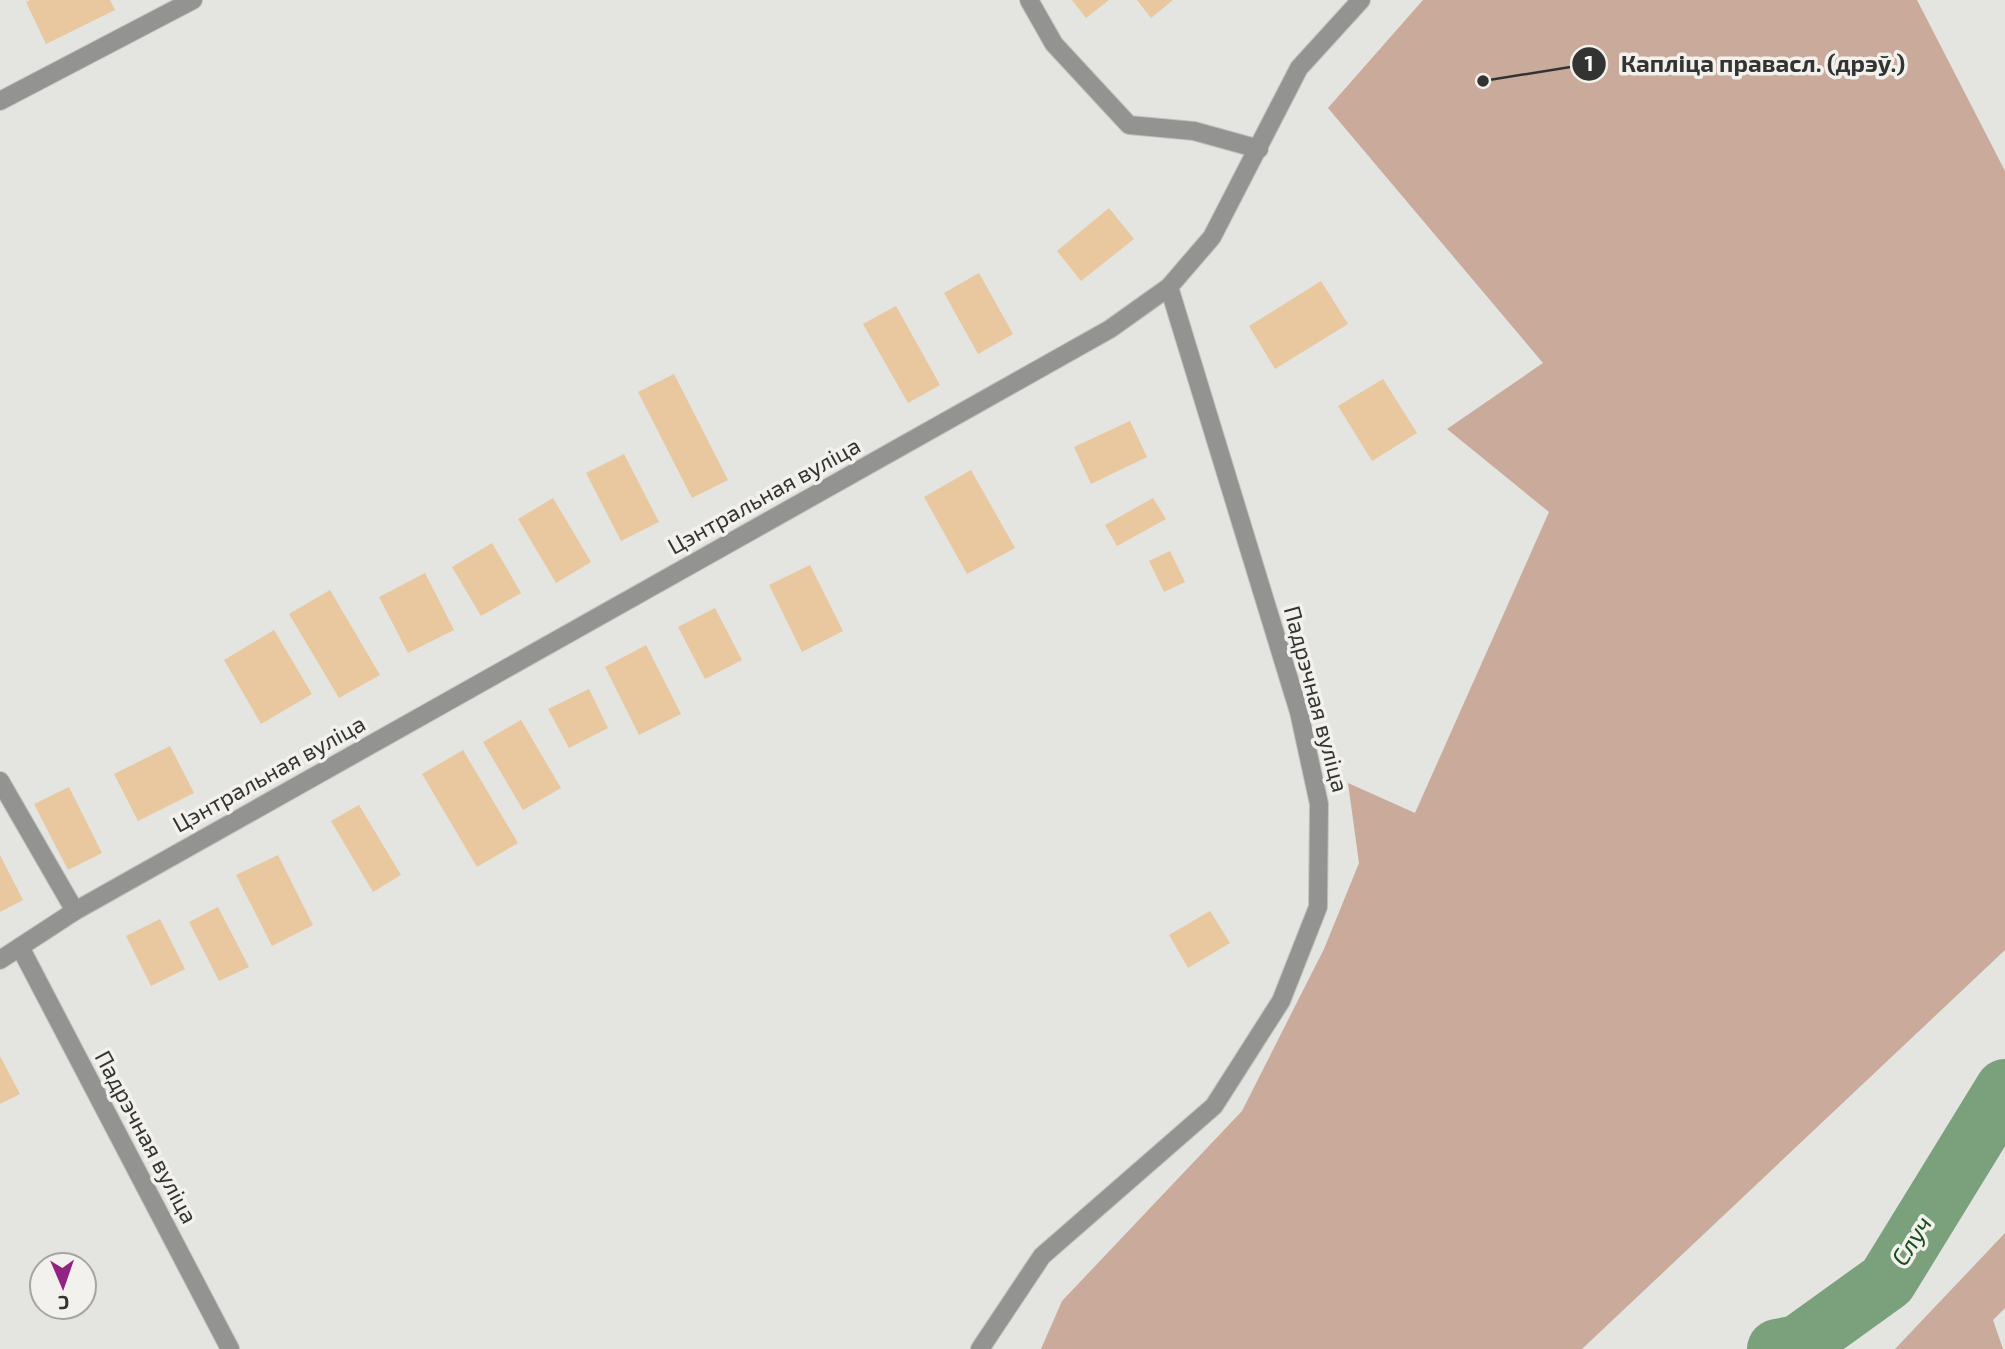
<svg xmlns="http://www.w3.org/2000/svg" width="2005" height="1349" font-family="'Exo 2',sans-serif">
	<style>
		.green { fill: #c9aa9b }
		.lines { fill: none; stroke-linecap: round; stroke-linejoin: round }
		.river { stroke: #7ba07c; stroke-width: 60 }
		.building { fill: #e9c89f }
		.minor-casing { stroke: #c1c1bd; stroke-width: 20 }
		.minor { stroke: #939392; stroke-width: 18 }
		.labels { text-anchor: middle; stroke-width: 7; stroke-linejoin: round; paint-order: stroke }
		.street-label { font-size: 23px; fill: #333331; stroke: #f2f1ed }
		.water-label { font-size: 24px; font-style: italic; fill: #174e1e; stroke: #f2f1ed }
		.leader { fill: none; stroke: #333331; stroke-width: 2.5 }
		.callout-dot { fill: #333331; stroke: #f2f1ed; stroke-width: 2.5 }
		.mark-label { font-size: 21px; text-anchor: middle; font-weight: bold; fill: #fff }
		.callout-label { font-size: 24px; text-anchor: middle; font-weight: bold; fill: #333331; stroke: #f2f1ed; stroke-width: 7; stroke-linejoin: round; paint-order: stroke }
	</style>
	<rect width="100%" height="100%" fill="#e4e4e0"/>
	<!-- green -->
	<g class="green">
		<polygon points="1423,0 1917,0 2005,171 2005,950 1582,1349 1041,1349 1062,1301 1242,1111 1324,949 1359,863 1348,783 1415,813 1549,512 1447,429 1543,363 1328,108"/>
		<polygon points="2005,1233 2005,1308 1993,1320 2003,1349 1895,1349"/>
	</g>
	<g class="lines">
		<!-- river -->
		<polyline class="river" points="1777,1349 1798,1345 1887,1281 2005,1089"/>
	</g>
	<!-- building -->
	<g class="building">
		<polygon points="30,0 110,0 115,10 46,44 26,2"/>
		<polygon points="1072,0 1109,0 1086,18"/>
		<polygon points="1137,0 1173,0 1151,18"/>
		<polygon points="1109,208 1134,239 1081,281 1057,251"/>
		<polygon points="979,273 1013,334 978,354 944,293"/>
		<polygon points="1321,281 1348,324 1275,369 1249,326"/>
		<polygon points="896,306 940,385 908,403 863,324"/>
		<polygon points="674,374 728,480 692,498 638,392"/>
		<polygon points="1383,379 1417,433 1372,461 1338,406"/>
		<polygon points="1130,421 1147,457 1091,484 1074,447"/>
		<polygon points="624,454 659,522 621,541 586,473"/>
		<polygon points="971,470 1015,548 967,574 924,497"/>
		<polygon points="553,498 591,562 556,583 518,519"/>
		<polygon points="1153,498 1166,519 1117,546 1105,525"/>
		<polygon points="492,543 521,593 481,616 452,567"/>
		<polygon points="1170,551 1185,582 1164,592 1149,561"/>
		<polygon points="810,565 843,631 802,652 769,585"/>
		<polygon points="425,573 454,630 408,653 379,597"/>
		<polygon points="330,590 380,675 339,698 289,614"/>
		<polygon points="715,608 742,660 705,679 678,627"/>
		<polygon points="274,630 312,694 261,724 224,660"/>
		<polygon points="646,645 681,714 639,735 605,667"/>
		<polygon points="589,689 608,728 569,748 548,709"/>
		<polygon points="521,720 561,788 523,810 483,742"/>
		<polygon points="170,746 194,793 138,821 114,774"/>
		<polygon points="463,750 518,843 477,867 422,774"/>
		<polygon points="69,787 102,853 68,870 34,804"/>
		<polygon points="359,805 401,875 373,892 331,821"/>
		<polygon points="0,855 23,900 0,912"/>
		<polygon points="278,855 313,925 272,946 236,875"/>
		<polygon points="218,907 249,967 219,981 189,922"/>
		<polygon points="1210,911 1230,943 1188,968 1169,935"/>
		<polygon points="160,919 185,969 151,986 126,936"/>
		<polygon points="0,1056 20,1094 0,1104"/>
	</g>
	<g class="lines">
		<defs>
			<g id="minor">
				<polyline points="1029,0 1054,44 1129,125 1194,131 1259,149"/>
				<polyline points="0,101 193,0"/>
				<polyline points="0,781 75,911"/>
				<polyline points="20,947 230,1349"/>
				<polyline points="0,960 75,911 1110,329 1169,287 1212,237 1299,68 1361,0"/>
				<polyline points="980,1349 1042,1256 1214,1106 1281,1001 1318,907 1319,804 1299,712 1169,287"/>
			</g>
		</defs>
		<!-- minor casing -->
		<use href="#minor" class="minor-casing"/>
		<!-- minor -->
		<use href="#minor" class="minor"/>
	</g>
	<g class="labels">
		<!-- street labels -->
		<g class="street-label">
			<text transform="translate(764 496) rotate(-29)" y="8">Цэнтральная вуліца</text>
			<text transform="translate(1316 699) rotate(75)" y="8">Падрэчная вуліца</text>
			<text transform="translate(269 774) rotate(-29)" y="8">Цэнтральная вуліца</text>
			<text transform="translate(146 1137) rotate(62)" y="8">Падрэчная вуліца</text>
		</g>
		<!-- water labels -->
		<g class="water-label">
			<text transform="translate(1912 1241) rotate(-58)" y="8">Случ</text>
		</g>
	</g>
	<!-- callouts -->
	<path class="leader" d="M1483 81L1589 64"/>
	<g class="callout-dot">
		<circle cx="1483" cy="81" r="7"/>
		<circle cx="1589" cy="64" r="18"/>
	</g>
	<g class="mark-label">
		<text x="1589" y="71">1</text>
	</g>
	<g class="callout-label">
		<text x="1763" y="72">Капліца правасл. (дрэў.)</text>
	</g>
	<!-- north arrow -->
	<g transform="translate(63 1286) rotate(178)"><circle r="33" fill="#f2f1ed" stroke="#a6a5a2" stroke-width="2"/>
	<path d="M0-5L12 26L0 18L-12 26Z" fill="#932383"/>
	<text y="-10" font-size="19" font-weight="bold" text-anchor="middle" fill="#333331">С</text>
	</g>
</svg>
